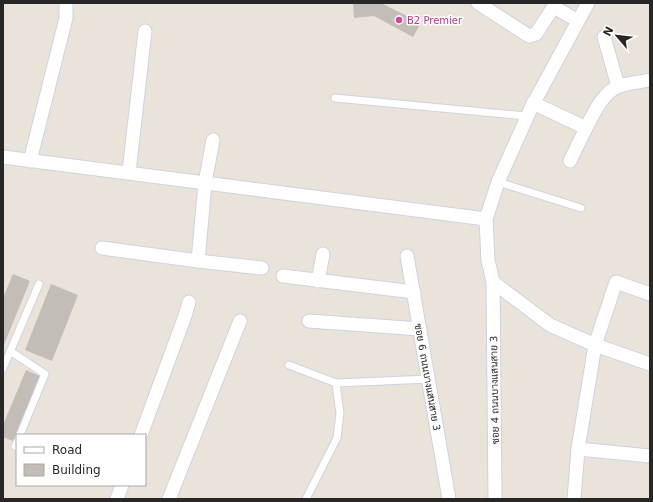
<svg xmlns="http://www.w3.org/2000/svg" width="653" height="502" font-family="'DejaVu Sans',Sarabun,sans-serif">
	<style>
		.building { fill: #c2bdb6 }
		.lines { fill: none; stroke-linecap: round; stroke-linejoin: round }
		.lane-casing { stroke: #ced2e1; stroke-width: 9 }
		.street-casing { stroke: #ced2e1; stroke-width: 15 }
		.lane { stroke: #fff; stroke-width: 7 }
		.street { stroke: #fff; stroke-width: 13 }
		.hotel-dot { fill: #d1479c; stroke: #fff; stroke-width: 1.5 }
		.labels { text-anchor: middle; stroke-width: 3; stroke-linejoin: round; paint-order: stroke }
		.hotel-label { font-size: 10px; fill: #b23c85; stroke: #fff; text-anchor: start }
		.street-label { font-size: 10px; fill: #272727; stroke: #fff }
	</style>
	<rect width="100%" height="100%" fill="#eae3d9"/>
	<!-- building -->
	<g class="building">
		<polygon points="353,3 381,3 421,23 413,37 374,16 354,18"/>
		<polygon points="13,274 30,281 3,347 3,298"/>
		<polygon points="51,284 78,295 52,361 25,350"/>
		<polygon points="26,370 40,376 13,441 3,437 3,425"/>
	</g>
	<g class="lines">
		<defs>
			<g id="lane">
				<polyline points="335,98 527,116"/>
				<polyline points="498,182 581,208"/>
				<polyline points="10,351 45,374 20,435"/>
				<polyline points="289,365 336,383 429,379"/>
				<polyline points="3,368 39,284"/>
				<polyline points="15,446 17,442"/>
				<polyline points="306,499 337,438 340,413 336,383"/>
			</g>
			<g id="street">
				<polyline points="478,3 529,36 536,34 556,3"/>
				<polyline points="588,3 532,106 498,182 486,219 488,260 493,282 550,325 595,345 650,364"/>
				<polyline points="554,7 578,21"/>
				<polyline points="604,37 618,86"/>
				<path d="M533,103L586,128C594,113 602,93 619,86C628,83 640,82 650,80"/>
				<polyline points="3,157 486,219"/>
				<polyline points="30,161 66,18 66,3"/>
				<polyline points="570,161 586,128"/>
				<polyline points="129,172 145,31"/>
				<polyline points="102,248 198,261 262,268"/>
				<polyline points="407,256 449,499"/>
				<polyline points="198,261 205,183 213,140"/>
				<polyline points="283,276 414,292"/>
				<polyline points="318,281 323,254"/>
				<polyline points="493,282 495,499"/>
				<polyline points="309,321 420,329"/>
				<polyline points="141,435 185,316 189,302"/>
				<polyline points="578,449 650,456"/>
				<polyline points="117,499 122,485"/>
				<polyline points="169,499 240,321"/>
				<polyline points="574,499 578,449 595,345 616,282 650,294"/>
			</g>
		</defs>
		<!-- lane casing -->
		<use href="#lane" class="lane-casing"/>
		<!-- street casing -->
		<use href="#street" class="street-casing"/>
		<!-- lane -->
		<use href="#lane" class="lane"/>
		<!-- street -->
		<use href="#street" class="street"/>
	</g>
	<!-- markers -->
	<circle class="hotel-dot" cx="399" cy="20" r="4"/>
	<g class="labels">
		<!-- hotel labels -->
		<g class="hotel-label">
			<text x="407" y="24">B2 Premier</text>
		</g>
		<!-- street labels -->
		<g class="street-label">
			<text transform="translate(428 377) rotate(80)" y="4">ซอย 6 ถนนบางแสนสาย 3</text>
			<text transform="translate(494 390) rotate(-91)" y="4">ซอย 4 ถนนบางแสนสาย 3</text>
		</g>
	</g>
	<!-- border -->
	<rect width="653" height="502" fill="none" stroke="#272727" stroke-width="8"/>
	<!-- legend -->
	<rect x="16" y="434" width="130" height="52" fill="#ffffff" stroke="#a9a9a9"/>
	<rect x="24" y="447" width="20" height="6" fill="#ffffff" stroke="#a9a9a9"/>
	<text x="52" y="454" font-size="12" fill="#272727">Road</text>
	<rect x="24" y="464" width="20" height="12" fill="#c2bdb6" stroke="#a9a9a9"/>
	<text x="52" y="474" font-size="12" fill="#272727">Building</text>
	<!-- north arrow -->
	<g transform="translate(617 36) rotate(298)" stroke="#ffffff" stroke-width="3" paint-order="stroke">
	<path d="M0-3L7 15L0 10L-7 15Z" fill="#272727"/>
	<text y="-6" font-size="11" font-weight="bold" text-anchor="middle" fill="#272727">N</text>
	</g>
</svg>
